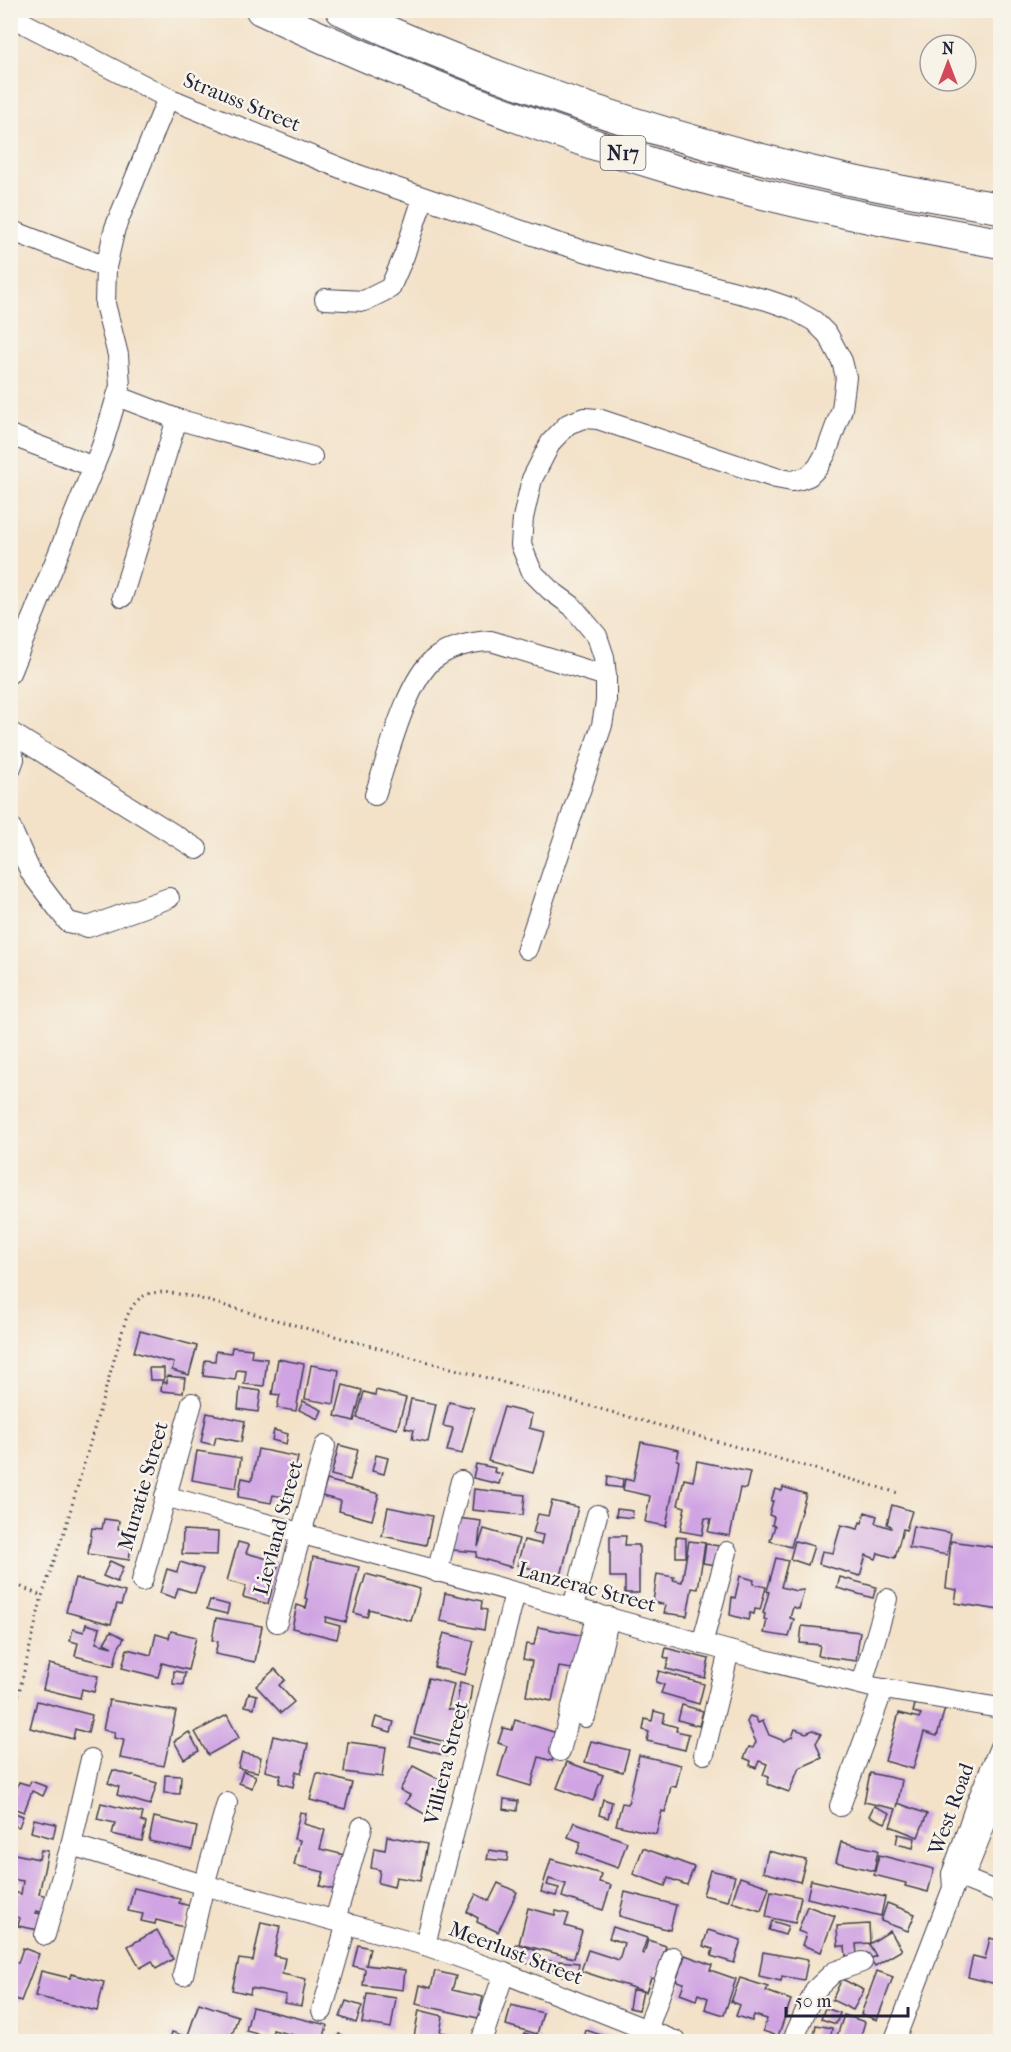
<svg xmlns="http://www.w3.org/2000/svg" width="1011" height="2052" font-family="'IM FELL French Canon',serif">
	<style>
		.building { fill: #d0a4e3 }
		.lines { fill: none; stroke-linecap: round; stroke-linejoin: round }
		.minor-casing { stroke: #413f50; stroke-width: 22 }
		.highway-casing { stroke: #413f50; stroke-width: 32 }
		.path { stroke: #413f50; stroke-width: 3; stroke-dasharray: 1.5 4.5; stroke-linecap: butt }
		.minor { stroke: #fff; stroke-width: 20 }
		.highway { stroke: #fff; stroke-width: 30 }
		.labels { text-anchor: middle; stroke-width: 5; stroke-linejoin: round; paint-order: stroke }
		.shield { fill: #f7f3e8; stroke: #62616f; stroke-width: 1.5 }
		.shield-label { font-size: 20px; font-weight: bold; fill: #22223b }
		.street-label { font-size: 21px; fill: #22223b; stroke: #f7f3e8 }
	</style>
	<rect width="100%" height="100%" fill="#f7f3e8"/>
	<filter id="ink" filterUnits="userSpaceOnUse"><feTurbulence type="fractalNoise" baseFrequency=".0167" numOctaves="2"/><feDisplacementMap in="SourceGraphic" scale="12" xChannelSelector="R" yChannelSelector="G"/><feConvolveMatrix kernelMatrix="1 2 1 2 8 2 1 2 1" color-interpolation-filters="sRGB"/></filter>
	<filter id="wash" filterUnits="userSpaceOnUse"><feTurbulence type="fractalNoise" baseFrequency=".008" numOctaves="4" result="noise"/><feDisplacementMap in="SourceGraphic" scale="24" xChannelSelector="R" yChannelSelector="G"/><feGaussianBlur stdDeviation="1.35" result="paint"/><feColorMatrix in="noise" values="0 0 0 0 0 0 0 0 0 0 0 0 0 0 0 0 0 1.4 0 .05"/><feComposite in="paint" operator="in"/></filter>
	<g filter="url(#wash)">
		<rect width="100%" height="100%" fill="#f3e1c8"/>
		<g id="blocks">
			<!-- building -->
			<g class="building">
				<polygon points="140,1331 197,1346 189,1375 172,1370 174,1363 134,1352"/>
				<polygon points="232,1347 252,1349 251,1357 267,1359 264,1386 244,1384 246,1371 237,1370 235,1380 203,1376 205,1360 215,1361 216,1351 231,1353"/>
				<polygon points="278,1359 304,1364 296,1411 277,1408 280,1395 272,1394"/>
				<polygon points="311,1365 339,1370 334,1404 305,1399"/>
				<polygon points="149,1368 164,1368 164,1380 150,1380"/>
				<polygon points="167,1376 185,1378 183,1393 161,1391 162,1382 167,1383"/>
				<polygon points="343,1385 362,1390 354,1421 335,1416"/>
				<polygon points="240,1388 261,1391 258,1412 238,1409"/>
				<polygon points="376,1390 406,1398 397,1429 357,1418 364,1392 375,1395"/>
				<polygon points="411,1399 436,1404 428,1442 412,1439 414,1430 405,1428"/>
				<polygon points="303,1401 322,1410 318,1419 299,1410"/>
				<polygon points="449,1402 474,1408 462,1454 447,1451 453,1428 443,1426"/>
				<polygon points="504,1407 532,1414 529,1428 544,1432 533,1473 488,1461"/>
				<polygon points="207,1413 245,1421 241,1442 216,1437 214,1445 201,1442"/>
				<polygon points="274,1430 288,1434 286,1444 272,1440"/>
				<polygon points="641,1442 679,1450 677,1460 679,1461 666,1526 645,1522 650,1496 623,1490 625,1479 633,1481"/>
				<polygon points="339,1445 358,1450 350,1480 331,1475"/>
				<polygon points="258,1449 298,1457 290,1498 273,1495 271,1503 238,1497 242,1478 252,1480"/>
				<polygon points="197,1451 241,1458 236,1488 192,1480"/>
				<polygon points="376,1455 388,1458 384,1474 372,1471"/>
				<polygon points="697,1461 750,1472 746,1489 740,1488 730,1536 708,1532 711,1519 705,1518 702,1535 680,1531 685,1507 678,1505 684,1479 693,1481"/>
				<polygon points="476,1464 495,1468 494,1472 502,1474 499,1484 473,1478"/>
				<polygon points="608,1476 623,1479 622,1488 607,1486"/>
				<polygon points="327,1480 379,1494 372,1520 339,1511 341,1501 322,1496"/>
				<polygon points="783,1487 806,1494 791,1547 770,1541 775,1526 772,1525 774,1517 769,1515 773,1501 771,1501 775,1489 782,1491"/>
				<polygon points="474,1489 525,1495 523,1515 472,1510"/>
				<polygon points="552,1501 578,1507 561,1576 517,1565 524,1540 541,1544 543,1535 533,1533 538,1514 548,1516"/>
				<polygon points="892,1505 912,1511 906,1530 903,1529 895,1558 878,1553 876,1559 866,1555 860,1576 819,1564 822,1551 833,1553 841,1525 858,1529 860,1522 862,1523 865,1512 877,1516 875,1523 891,1528 891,1526 887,1524"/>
				<polygon points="388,1507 432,1516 426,1545 382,1536"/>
				<polygon points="617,1509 633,1511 632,1518 616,1516"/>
				<polygon points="457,1518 481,1521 478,1547 484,1529 519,1539 511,1567 476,1557 477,1552 453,1550"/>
				<polygon points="104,1519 119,1521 118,1529 133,1532 129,1560 88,1554 92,1528 102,1529"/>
				<polygon points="913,1526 951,1533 947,1555 909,1548"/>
				<polygon points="183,1530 218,1532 217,1555 182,1554"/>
				<polygon points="610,1536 626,1536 625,1545 639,1545 639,1593 625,1593 625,1577 610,1577"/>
				<polygon points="676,1537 686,1538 686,1557 676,1557"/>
				<polygon points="689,1541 705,1543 698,1589 692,1588 687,1616 664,1613 666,1605 653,1602 657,1574 674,1577 673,1580 682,1582"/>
				<polygon points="795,1541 814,1546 808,1565 790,1559"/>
				<polygon points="951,1541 1000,1548 1000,1610 955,1603 957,1590 946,1588"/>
				<polygon points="238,1542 249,1545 246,1553 279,1562 268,1604 243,1597 246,1586 227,1581"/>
				<polygon points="706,1544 719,1546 716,1565 703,1563"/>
				<polygon points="313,1557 359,1567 346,1622 326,1617 325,1622 340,1626 337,1639 292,1628 297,1605 306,1608 308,1599 305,1598"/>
				<polygon points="776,1558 788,1561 781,1587 796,1591 804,1590 799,1609 793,1607 790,1618 794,1619 789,1637 764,1633 767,1620 764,1619 765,1614 763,1613 769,1592 767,1591"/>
				<polygon points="110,1561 123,1567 117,1582 103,1576"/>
				<polygon points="180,1562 203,1569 195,1593 178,1588 175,1598 160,1593 167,1569 177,1572"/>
				<polygon points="366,1574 420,1589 411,1621 369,1609 367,1617 354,1613"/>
				<polygon points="740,1576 754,1580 753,1584 766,1587 760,1610 755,1609 754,1614 750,1613 748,1620 730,1615 732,1597 735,1598"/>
				<polygon points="840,1577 876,1587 873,1598 837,1588"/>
				<polygon points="75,1578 125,1592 121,1605 117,1604 111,1624 66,1612"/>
				<polygon points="445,1593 482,1601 481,1609 487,1610 484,1630 440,1621"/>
				<polygon points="210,1600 229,1605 227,1614 207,1609"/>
				<polygon points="216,1618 262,1626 255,1662 215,1654 218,1641 212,1640"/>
				<polygon points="86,1624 100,1628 96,1643 112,1647 104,1643 111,1631 124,1638 118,1649 114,1666 75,1656 78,1643 70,1641 73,1629 84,1632"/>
				<polygon points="802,1626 860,1632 856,1661 818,1656 820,1645 800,1643"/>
				<polygon points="538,1627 585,1636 579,1670 559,1667 552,1701 526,1696 532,1661 523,1659 526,1644 534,1645"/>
				<polygon points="171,1631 196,1637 188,1670 162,1663 158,1677 122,1668 127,1649 151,1655 156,1634 169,1638"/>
				<polygon points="444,1633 474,1641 465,1675 434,1667"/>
				<polygon points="666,1648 709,1659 705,1678 666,1669 669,1659 664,1657"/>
				<polygon points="49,1664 98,1676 94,1692 82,1689 80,1698 43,1689"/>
				<polygon points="275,1669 285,1680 279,1685 294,1702 281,1713 256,1686"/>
				<polygon points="174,1671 185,1673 183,1685 173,1684"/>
				<polygon points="659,1671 704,1684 699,1704 661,1693 664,1685 656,1682"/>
				<polygon points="428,1678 454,1684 448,1709 456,1711 460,1683 472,1686 467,1718 457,1716 450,1743 414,1734"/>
				<polygon points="249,1693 257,1695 254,1708 245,1706"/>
				<polygon points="917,1697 946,1705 937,1736 924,1732 913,1769 885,1761 899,1713 919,1718 921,1714 913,1712"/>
				<polygon points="109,1700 176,1711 164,1766 120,1758 124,1740 114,1738 115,1732 103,1730"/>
				<polygon points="37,1701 92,1715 88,1733 75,1729 73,1739 30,1728"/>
				<polygon points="682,1705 703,1711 699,1726 678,1720"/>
				<polygon points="654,1711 665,1714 663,1723 677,1727 676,1731 689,1734 685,1750 647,1741 649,1732 643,1730 645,1719 652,1721"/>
				<polygon points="227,1715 239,1738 208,1755 195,1732"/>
				<polygon points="750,1716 756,1718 758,1723 763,1721 769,1735 784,1741 792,1737 795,1729 806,1733 813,1730 821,1734 816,1743 822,1758 799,1768 789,1792 767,1784 769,1777 763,1775 767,1764 759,1761 756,1768 750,1765 751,1761 744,1758 749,1747 753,1748 756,1742 747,1722"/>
				<polygon points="376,1717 394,1722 391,1732 373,1727"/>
				<polygon points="515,1720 560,1734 552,1761 539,1757 531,1786 498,1776 507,1746 498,1743 503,1728 512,1730"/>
				<polygon points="189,1732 199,1751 184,1759 174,1741"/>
				<polygon points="273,1736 308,1744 301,1773 296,1771 293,1787 279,1783 281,1775 265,1771"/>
				<polygon points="411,1737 449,1747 447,1756 409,1746"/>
				<polygon points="591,1741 629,1750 623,1772 585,1762"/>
				<polygon points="348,1742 386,1747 382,1777 344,1772"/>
				<polygon points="242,1753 261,1757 258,1772 238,1768"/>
				<polygon points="639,1755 681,1765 676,1787 671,1786 665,1812 662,1811 656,1834 616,1825 622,1803 628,1804"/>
				<polygon points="567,1762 603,1775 593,1801 557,1788"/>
				<polygon points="413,1766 446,1783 428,1816 405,1803 410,1795 400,1790"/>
				<polygon points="113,1770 157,1783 150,1805 117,1795 119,1787 108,1783"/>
				<polygon points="243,1771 256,1776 252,1788 239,1783"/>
				<polygon points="317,1773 352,1783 345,1809 310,1800"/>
				<polygon points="870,1773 902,1780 897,1808 898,1803 927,1814 918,1837 890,1826 896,1809 864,1802"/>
				<polygon points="165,1775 181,1776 180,1794 164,1793"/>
				<polygon points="31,1781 47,1787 43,1796 32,1791 24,1812 10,1807 19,1782 29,1785"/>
				<polygon points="504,1799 518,1801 517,1811 503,1809"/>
				<polygon points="603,1799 612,1802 608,1818 599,1815"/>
				<polygon points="101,1803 143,1813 141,1821 146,1823 142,1841 112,1834 115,1823 97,1819"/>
				<polygon points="874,1806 890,1813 885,1823 869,1816"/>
				<polygon points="12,1812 23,1816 19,1827 10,1825"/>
				<polygon points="300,1812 306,1813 304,1824 325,1830 320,1849 349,1856 341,1891 320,1886 324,1872 294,1865 300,1840 294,1839"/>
				<polygon points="154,1817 197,1827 192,1850 149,1841"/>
				<polygon points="34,1819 56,1824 53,1838 31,1832"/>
				<polygon points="574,1822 627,1842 618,1868 577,1853 581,1842 568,1837"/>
				<polygon points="898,1834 915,1838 913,1848 896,1844"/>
				<polygon points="387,1836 427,1844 420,1881 396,1877 394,1887 378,1883 380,1870 371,1868 374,1848 385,1850"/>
				<polygon points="841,1842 878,1850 874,1871 836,1862"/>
				<polygon points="643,1848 694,1867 687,1885 668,1878 665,1886 633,1874"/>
				<polygon points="41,1850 48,1851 39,1894 48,1896 45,1913 36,1911 36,1913 42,1914 39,1930 18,1926 20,1918 10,1916 13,1892 21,1894 23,1881 10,1879 10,1853 39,1859"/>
				<polygon points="489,1850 508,1853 507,1861 487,1859"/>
				<polygon points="768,1851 806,1860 800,1882 763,1872"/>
				<polygon points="879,1855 934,1869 928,1892 905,1886 906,1883 874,1875"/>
				<polygon points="551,1859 601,1874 599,1882 611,1885 603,1910 562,1897 566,1884 549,1879 547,1885 559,1888 556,1896 541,1892"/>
				<polygon points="710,1870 735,1876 728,1901 703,1895"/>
				<polygon points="740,1877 769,1887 761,1911 732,1902"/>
				<polygon points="811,1880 885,1897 881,1916 807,1898"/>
				<polygon points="498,1883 517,1892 498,1932 477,1922 478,1918 467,1912 476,1894 489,1901"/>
				<polygon points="134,1888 180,1899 179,1903 190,1906 184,1927 156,1920 155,1924 141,1921 143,1914 128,1911"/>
				<polygon points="771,1891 801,1897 795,1923 766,1917"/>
				<polygon points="625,1892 676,1905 670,1930 619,1916"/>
				<polygon points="887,1903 915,1914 908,1931 881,1921"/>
				<polygon points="807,1906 835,1916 821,1952 802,1945 806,1934 798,1931"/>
				<polygon points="528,1908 555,1915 556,1911 569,1914 565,1926 582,1931 574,1958 519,1944"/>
				<polygon points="772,1921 788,1926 785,1935 769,1930"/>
				<polygon points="261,1922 280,1926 274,1956 285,1958 282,1974 306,1979 301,2006 284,2003 286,1995 251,1988 250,1994 232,1990 239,1959 253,1961"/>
				<polygon points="869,1924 870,1943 856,1944 857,1955 846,1956 845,1946 838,1946 837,1926"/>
				<polygon points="613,1927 647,1938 642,1953 644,1954 648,1940 666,1946 655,1979 651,1978 646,1992 581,1971 588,1950 619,1960 624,1943 609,1938"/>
				<polygon points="157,1930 173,1959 156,1969 152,1961 140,1968 128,1946"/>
				<polygon points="708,1930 741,1940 734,1963 711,1956 713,1949 703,1946"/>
				<polygon points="890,1931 902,1950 875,1966 870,1959 876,1956 869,1944"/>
				<polygon points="990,1938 1000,1941 1000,1985 968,1977 973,1956 985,1959"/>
				<polygon points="516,1944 535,1950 533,1958 556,1962 553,1971 512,1959"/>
				<polygon points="358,1945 370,1948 366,1965 405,1970 403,1990 363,1985 365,1969 353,1966"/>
				<polygon points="23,1948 39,1954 21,2001 10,1997 10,1960 18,1963"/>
				<polygon points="763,1952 808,1960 804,1980 782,1976 781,1981 759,1976"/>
				<polygon points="685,1955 712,1965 710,1970 736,1979 724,2015 705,2009 708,1998 698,1994 696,2000 680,1994 684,1983 676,1981"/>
				<polygon points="559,1961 579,1963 577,1977 557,1975"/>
				<polygon points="41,1971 70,1978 71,1974 104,1982 97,2011 35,1996"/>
				<polygon points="435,1971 456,1976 452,1990 483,1997 478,2018 416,2004 420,1985 431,1988"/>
				<polygon points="877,1971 893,1977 877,2020 861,2014"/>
				<polygon points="740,1978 768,1987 766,1991 791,2000 778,2036 763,2031 767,2019 754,2015 752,2021 736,2016 740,2005 731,2002"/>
				<polygon points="842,1979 864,1990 853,2010 832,2000"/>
				<polygon points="632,1990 643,1991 639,2010 629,2008"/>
				<polygon points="367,1994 396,1998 391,2028 362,2023"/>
				<polygon points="346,2001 362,2006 356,2023 340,2017"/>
				<polygon points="199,2003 238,2016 230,2042 218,2038 217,2042 169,2042 172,2032 199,2041 188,2035"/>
				<polygon points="511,2005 543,2013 537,2034 506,2025"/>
				<polygon points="252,2007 327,2025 323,2042 308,2042 308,2039 273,2030 272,2038 246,2031"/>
				<polygon points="825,2008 840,2013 836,2024 821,2019"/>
				<polygon points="419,2010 443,2016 440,2032 466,2038 465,2042 413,2042"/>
				<polygon points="844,2015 865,2022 859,2042 835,2042"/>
				<polygon points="816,2025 832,2028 830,2042 813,2041"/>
				<polygon points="586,2030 619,2041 619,2042 583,2042"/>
				<polygon points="524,2033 540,2038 539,2042 521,2042"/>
				<polygon points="339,2034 360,2041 360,2042 336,2042"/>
			</g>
		</g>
	</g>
	<g filter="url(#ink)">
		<use href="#blocks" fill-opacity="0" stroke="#413f50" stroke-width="1.5"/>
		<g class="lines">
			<defs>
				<g id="minor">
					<polyline points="10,16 168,98 358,175 554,242 645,269 767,300 793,309 814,321 828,335 842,361 846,377 842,409 826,453 818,467 809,476 801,479 792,481 776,478 598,419 584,418 568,424 551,442 532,479 523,518 521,545 532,572 550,590 572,606 597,636 604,657 606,676 606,702 602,725 527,949"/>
					<polyline points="10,230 106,267"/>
					<polyline points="325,299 364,301 390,288 404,256 423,198"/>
					<polyline points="117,396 177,419 312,457"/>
					<polyline points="10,435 94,467"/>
					<polyline points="122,597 177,419"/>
					<polyline points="10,673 102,446 120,386 118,355 105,304 106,267 115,228 168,98"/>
					<polyline points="10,732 197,849"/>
					<polyline points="10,751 14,759 10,770"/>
					<path d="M375,795C387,760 406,681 434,659C451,646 470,642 491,641L606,676"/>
					<polyline points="10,826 31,873 68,922 88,927 169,898"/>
					<polyline points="165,1496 729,1651 872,1687 1000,1708"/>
					<polyline points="437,1572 461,1481"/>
					<polyline points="142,1581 192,1403"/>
					<polyline points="573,1607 597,1515"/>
					<polyline points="277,1622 325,1446"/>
					<polyline points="702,1644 727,1552"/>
					<polyline points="862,1684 887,1599"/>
					<polyline points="585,1717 609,1617"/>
					<polyline points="560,1751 597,1614"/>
					<polyline points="704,1754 729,1651"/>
					<polyline points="840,1806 883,1689"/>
					<polyline points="71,1845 204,1885 425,1945 504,1973 677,2042"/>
					<polyline points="968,1867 1000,1787"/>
					<polyline points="952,1874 1000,1893"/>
					<polyline points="335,1920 362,1827"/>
					<polyline points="45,1935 71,1845 91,1759"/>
					<polyline points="425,1945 515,1593"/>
					<polyline points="183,1975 204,1885 227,1803"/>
					<polyline points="322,2011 347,1923"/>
					<polyline points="481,2042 504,1973"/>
					<polyline points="643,2042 673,1957"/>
					<polyline points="792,2042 815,1990 834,1972 862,1962"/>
					<polyline points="894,2042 953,1888 952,1874 964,1840 977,1802 1000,1747"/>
				</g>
				<g id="highway">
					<path d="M261,10C394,72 528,126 668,168C777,201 889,223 1000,243"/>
					<path d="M341,10C500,84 669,139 840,178C893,190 947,199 1000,208"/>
				</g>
			</defs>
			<!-- minor casing -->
			<use href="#minor" class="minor-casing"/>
			<!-- highway casing -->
			<use href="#highway" class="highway-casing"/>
			<!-- path -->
			<g class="path">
				<polyline points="10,1582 42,1596"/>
				<path d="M10,1730L42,1596L66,1526L125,1322C138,1284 162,1291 194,1297C429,1363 665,1425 898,1493"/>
			</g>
			<!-- minor -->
			<use href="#minor" class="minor"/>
			<!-- highway -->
			<use href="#highway" class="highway"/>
		</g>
	</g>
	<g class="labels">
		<!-- shield labels -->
		<rect class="shield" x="600.5" y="136" width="45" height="34" rx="4.5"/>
		<g class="shield-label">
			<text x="623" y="160">N17</text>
		</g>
		<!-- street labels -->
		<g class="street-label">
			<text transform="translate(242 102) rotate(22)" y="7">Strauss Street</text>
			<text transform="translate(143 1486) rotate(-74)" y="7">Muratie Street</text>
			<text transform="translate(278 1528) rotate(-75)" y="7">Lievland Street</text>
			<text transform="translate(587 1587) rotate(15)" y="7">Lanzerac Street</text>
			<text transform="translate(446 1763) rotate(-76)" y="7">Villiera Street</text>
			<text transform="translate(951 1809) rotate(-70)" y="7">West Road</text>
			<text transform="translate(516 1953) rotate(21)" y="7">Meerlust Street</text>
		</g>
	</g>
	<!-- margin -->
	<rect width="1011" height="2052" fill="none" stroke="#f7f3e8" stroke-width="36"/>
	<!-- north arrow -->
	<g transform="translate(948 63)"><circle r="28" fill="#f7f3e8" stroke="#a29fa3" stroke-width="1.5"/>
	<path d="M0-4.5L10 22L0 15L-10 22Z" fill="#d1495b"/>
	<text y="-9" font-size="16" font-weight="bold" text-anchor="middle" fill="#22223b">N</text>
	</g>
	<!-- scale -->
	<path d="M786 2007v9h122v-9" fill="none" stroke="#22223b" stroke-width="3"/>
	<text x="795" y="2007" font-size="18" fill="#22223b" stroke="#f7f3e8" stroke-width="4.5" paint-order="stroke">50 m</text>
</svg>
